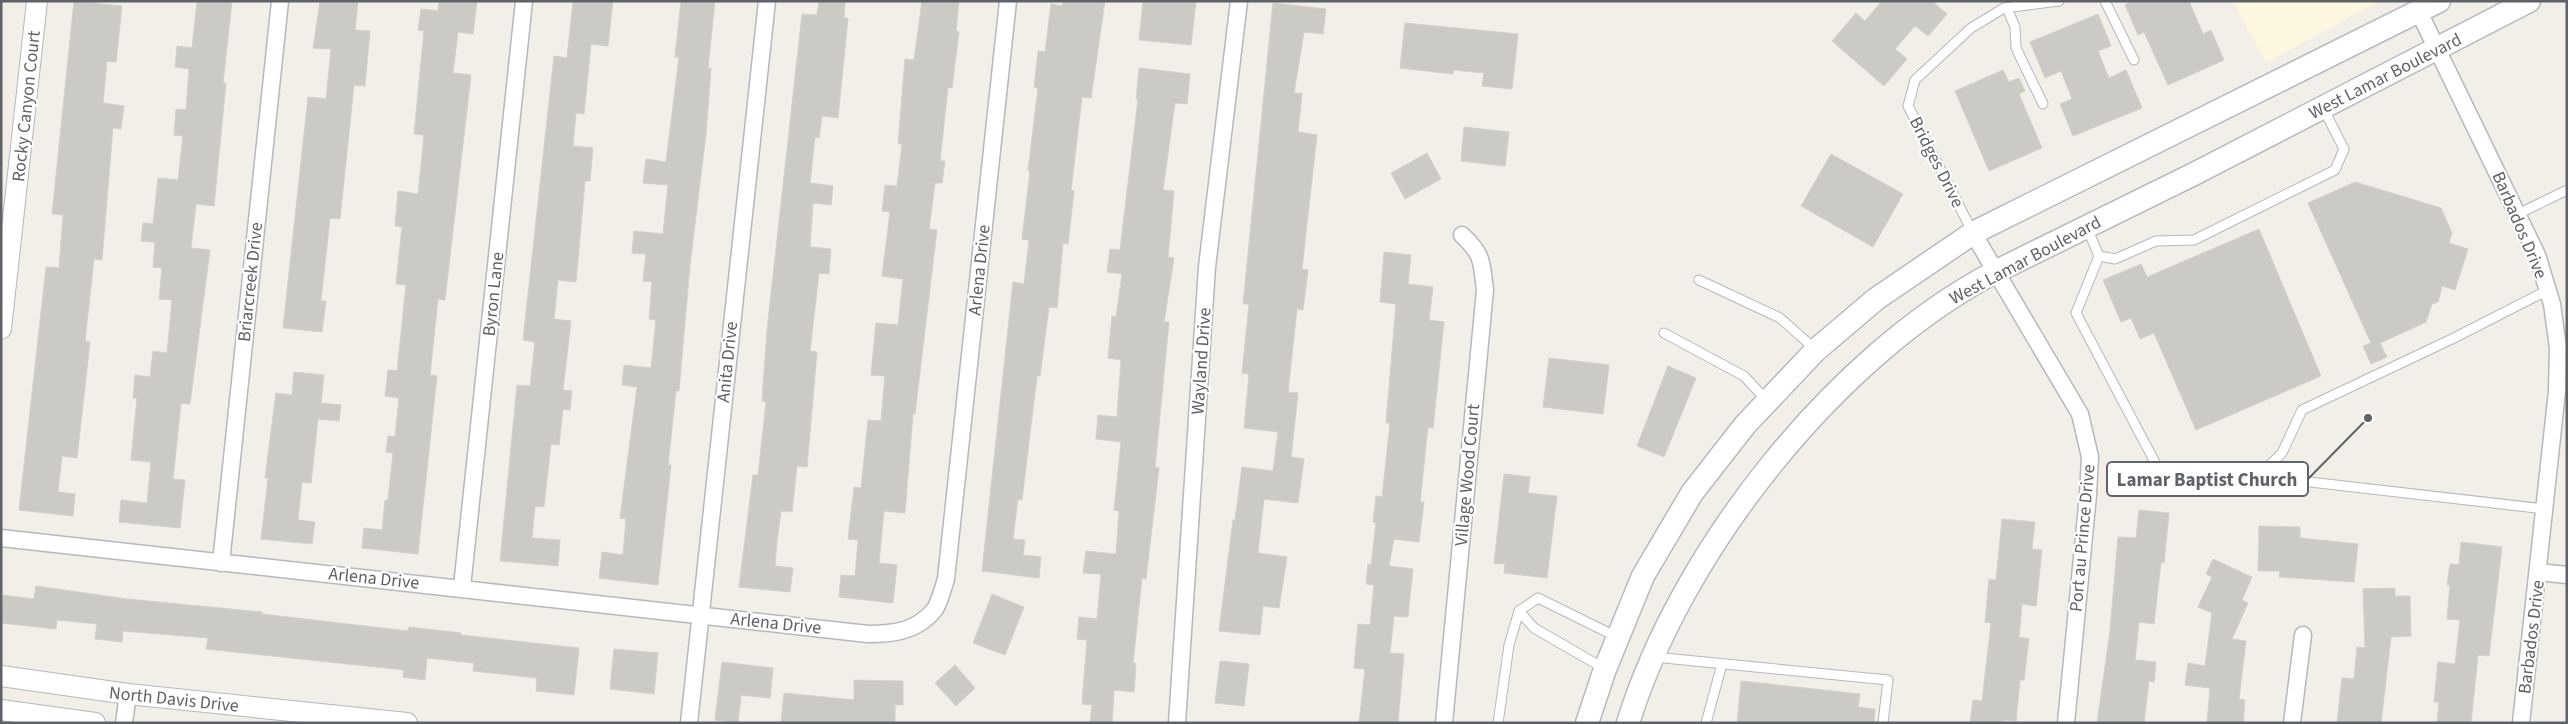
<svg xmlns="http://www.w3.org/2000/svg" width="2568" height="724" font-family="'Source Sans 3',sans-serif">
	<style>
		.commercial { fill: #fef7e0 }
		.building { fill: #cccac5; stroke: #d6d1c6 }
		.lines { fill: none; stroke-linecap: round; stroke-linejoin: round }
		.service-casing { stroke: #b5b8bc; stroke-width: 11 }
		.minor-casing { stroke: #b5b8bc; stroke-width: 19 }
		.tertiary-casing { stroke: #b5b8bc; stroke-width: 22 }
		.secondary-casing { stroke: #b6babf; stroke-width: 25 }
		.service { stroke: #fff; stroke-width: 9 }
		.minor { stroke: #fff; stroke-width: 16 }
		.tertiary { stroke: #fff; stroke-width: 20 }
		.secondary { stroke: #fff; stroke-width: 22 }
		.labels { text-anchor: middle; stroke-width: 4.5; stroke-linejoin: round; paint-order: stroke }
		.street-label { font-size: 18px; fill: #5f6368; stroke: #fff }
		.leader { fill: none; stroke: #5f6368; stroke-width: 2 }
		.callout-dot { fill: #5f6368; stroke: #fff; stroke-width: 2 }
		.callout { fill: #fff; stroke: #5f6368; stroke-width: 2 }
		.callout-label { font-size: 19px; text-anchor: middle; font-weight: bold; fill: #5f6368 }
	</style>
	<rect width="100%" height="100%" fill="#f1efe8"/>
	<!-- commercial -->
	<polygon class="commercial" points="2233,1 2379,1 2266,63"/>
	<!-- building -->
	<g class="building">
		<polygon points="74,1 122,6 116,62 107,61 103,103 124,106 121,129 113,128 102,260 94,259 85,341 90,342 77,458 62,456 58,492 75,494 73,516 19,510 46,267 59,268 63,215 52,214"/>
		<polygon points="197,1 232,1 223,83 226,83 214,206 196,204 191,248 210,250 190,404 181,403 173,479 185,480 180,528 119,522 121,500 147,503 151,462 131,460 137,398 133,398 135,375 150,377 153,351 167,353 172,300 159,299 162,268 153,267 155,242 141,241 143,223 153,224 158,178 178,180 183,136 174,135 176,109 186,110 189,69 175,67 177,46 192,48"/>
		<polygon points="320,1 358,1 355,30 370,31 365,86 354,85 340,219 330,218 321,301 326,301 322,332 283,328 308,97 326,99 331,49 313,48"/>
		<polygon points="439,1 477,1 473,34 458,32 453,73 471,75 445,300 438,299 430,375 437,376 418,554 362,548 364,528 382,530 385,500 388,500 393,453 386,452 388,436 395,437 399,398 385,396 388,370 397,371 406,285 396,284 402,227 395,226 398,191 418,194 424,135 414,134 424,31 418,30 421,9 438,11"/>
		<polygon points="573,1 613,1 608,46 591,44 584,114 576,113 573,146 593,148 590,181 585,181 576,282 558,280 554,319 571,321 563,390 572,391 570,410 563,409 559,445 551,444 544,507 535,506 532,538 560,540 558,566 500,561 517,385 530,386 535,342 523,340 554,56 567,58"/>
		<polygon points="681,1 715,1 708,68 711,68 706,134 690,265 679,391 676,391 668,465 671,465 658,585 599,578 602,552 623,555 626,519 620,518 637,387 622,385 624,365 651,368 656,320 649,319 652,282 643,281 646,254 632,253 634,231 663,234 668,185 643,183 646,159 666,162 679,57 675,57"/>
		<polygon points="819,1 845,1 844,18 848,18 838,118 822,116 819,138 815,137 810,183 833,186 831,205 813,203 810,247 831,249 829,274 819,273 810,351 817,352 807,467 797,466 792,512 781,511 777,541 775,566 793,568 790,592 739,587 753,475 758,475 766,402 762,401 767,330 802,14 817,15"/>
		<polygon points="922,1 959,1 956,31 959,32 952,88 948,87 940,161 945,161 942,183 935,183 929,229 937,230 915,414 913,414 905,513 884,511 879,563 897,565 893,603 839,597 841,575 855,576 858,540 848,539 854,487 861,488 868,420 881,421 885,376 871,375 876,323 898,325 903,279 882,276 890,212 882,211 885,185 897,186 902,144 898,144 905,59 914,60"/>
		<polygon points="1063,1 1105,1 1091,98 1082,97 1071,190 1074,191 1068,244 1063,243 1057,308 1049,307 1040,376 1037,376 1022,500 1018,499 1013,539 1025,540 1023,555 1041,557 1039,578 982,571 1013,282 1024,284 1029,240 1022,239 1030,171 1028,171 1038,88 1034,87 1038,51 1045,52 1051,4 1062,6"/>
		<polygon points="1143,1 1196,1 1191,45 1139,40"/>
		<polygon points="1882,1 1932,1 1947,14 1928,36 1915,26 1895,49 1907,59 1884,86 1832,41 1856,13 1865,21"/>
		<polygon points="2132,1 2189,1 2203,34 2211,30 2224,60 2168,85 2144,32 2138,35 2125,5"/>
		<polygon points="1273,3 1326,9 1323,34 1304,32 1294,93 1302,93 1298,132 1317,135 1302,269 1308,270 1303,310 1297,309 1288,392 1298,393 1291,457 1304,459 1298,503 1264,499 1258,553 1287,557 1279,608 1263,606 1260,635 1219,631 1233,520 1235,520 1242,467 1273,471 1278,432 1244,428 1249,374 1242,373 1249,304 1243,304"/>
		<polygon points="2098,14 2111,46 2098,51 2109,78 2126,70 2142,108 2073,136 2060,104 2072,99 2061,71 2045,78 2030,42"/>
		<polygon points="1405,23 1518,34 1512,89 1482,86 1484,73 1454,70 1453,74 1400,68"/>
		<polygon points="1139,68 1190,74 1187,104 1175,103 1163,190 1174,191 1168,257 1174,258 1164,322 1169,322 1155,467 1159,468 1146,579 1142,578 1133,663 1136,663 1134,692 1114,690 1112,723 1090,723 1092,705 1082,704 1087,640 1077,639 1079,617 1097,619 1101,574 1083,573 1086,551 1116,554 1119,511 1114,510 1121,442 1096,439 1098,415 1117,417 1121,360 1108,358 1112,316 1116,317 1122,274 1107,272 1110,249 1120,250 1138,99 1136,99"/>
		<polygon points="2003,70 2009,82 2019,78 2025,91 2019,94 2042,148 1989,171 1955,91"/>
		<polygon points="1464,127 1509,132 1505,166 1461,161"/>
		<polygon points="1427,153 1441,179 1405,199 1391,173"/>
		<polygon points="1831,154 1903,194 1873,247 1801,206"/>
		<polygon points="2355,182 2441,208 2452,233 2449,243 2468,249 2455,290 2442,286 2438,302 2432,304 2426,322 2380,343 2387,357 2371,364 2363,346 2371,343 2308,203"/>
		<polygon points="2259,229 2321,376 2196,430 2154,333 2140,339 2131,318 2121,322 2103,280 2141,264 2147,277"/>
		<polygon points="1384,252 1411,255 1408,284 1433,287 1429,320 1444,322 1433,428 1428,427 1420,502 1424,502 1419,542 1394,539 1389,566 1413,569 1408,617 1394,616 1390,653 1404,654 1398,723 1359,723 1365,669 1354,668 1358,624 1370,625 1374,585 1366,584 1368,564 1371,565 1376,523 1373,522 1376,496 1382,497 1390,423 1386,423 1396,304 1380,302"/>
		<polygon points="1549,358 1609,365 1603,414 1543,407"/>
		<polygon points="1668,366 1696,378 1664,457 1637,446"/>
		<polygon points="294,372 324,375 321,403 341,405 339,421 318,419 311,483 302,482 298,520 315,522 312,544 261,539 268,478 265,478 276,393 292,395"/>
		<polygon points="1504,474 1530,477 1528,493 1557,496 1547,578 1504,573 1505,564 1494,563"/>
		<polygon points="2139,510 2169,513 2164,563 2161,562 2154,624 2139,622 2135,660 2156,662 2154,682 2149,681 2144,723 2097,723 2110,631 2118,537 2136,538"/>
		<polygon points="2002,519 2035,522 2032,549 2042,550 2036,606 2022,604 2019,637 2029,639 2024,680 2020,680 2016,721 2003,720 2003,723 1970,723 1973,700 1982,701 1991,623 1985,622 1989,579 1996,580"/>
		<polygon points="2259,526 2300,527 2300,538 2358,544 2354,582 2279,577 2280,571 2258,571"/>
		<polygon points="2461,542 2502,547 2489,656 2478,655 2471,723 2437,723 2439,702 2434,702 2438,662 2455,664 2460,620 2447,619 2450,585 2447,585 2450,564 2459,565"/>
		<polygon points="2213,559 2252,577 2242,600 2248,603 2232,639 2246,641 2239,699 2245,700 2243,723 2207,723 2210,688 2185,685 2188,663 2205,666 2212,613 2198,607 2212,577 2206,574"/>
		<polygon points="36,586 127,599 262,612 262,614 408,631 409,627 461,633 461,635 579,648 574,695 536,691 537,678 473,671 474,663 427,658 425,680 403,677 404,670 206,649 208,638 123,631 122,642 95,639 97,624 57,620 56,629 1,623 3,595 34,599"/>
		<polygon points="2395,588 2395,596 2410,596 2411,636 2391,637 2381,723 2337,723 2342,678 2354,679 2357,647 2365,648 2363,589"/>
		<polygon points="992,594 1024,607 1005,655 973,643"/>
		<polygon points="614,649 658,653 654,694 610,689"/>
		<polygon points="1220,661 1249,664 1244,706 1215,703"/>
		<polygon points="722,662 773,668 770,698 741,695 738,723 715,720"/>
		<polygon points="955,665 975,688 956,706 935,683"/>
		<polygon points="854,680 903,681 903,705 895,705 895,723 781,723 784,693 854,700"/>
		<polygon points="1741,681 1860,694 1858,707 1875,709 1874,723 1737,723"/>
	</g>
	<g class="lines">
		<defs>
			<g id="service">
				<polyline points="2105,1 2134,60"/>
				<polyline points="2007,8 2015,27 2016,48 2043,104"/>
				<polyline points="2518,214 2567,190"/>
				<polyline points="2087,228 2099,256 2076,313 2158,468 2258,476 2282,453 2302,410 2454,338 2548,290"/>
				<polyline points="1973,233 1908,106 1915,80 1971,28 2004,8 2059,1"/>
				<polyline points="2099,256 2115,259 2156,241 2194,240 2335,170 2344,149 2323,108"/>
				<polyline points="1699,280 1780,318 1816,350"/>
				<polyline points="1664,333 1744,376 1767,401"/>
				<polyline points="2258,476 2545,509"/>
				<polyline points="1519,611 1534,628 1605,669"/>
				<polyline points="1654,657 1888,680 1883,723"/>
				<polyline points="1498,723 1509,645 1519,611 1538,598 1617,637"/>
				<polyline points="1706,723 1722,664"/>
			</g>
			<g id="minor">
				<polyline points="2419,12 2537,255 2552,304 2558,348 2557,391 2521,723"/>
				<polyline points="1973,233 2080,414 2090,457 2088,495 2066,723"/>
				<path d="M1,538L868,634C894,634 918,631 935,609C940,601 943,588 946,579L1008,1"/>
				<polyline points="221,563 280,1"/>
				<polyline points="2539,572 2567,575"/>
				<polyline points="462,587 524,1"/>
				<polyline points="124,723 128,694"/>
				<polyline points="689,723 767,1"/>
				<polyline points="1177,723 1207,267 1239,1"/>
				<path d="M1444,723L1485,290C1481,261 1484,256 1462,235"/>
				<polyline points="2292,723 2303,635"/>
			</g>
			<g id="tertiary">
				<polyline points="1,329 37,1"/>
				<polyline points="1,676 128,694 407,723"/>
				<polyline points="1,710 95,723"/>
			</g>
			<g id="secondary">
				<polyline points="1587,723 1605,669 1643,576 1692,493 1745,425 1816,350 1876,299 1973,233 2439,1"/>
				<path d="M1628,723C1681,551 1835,356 1995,272L2194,174L2529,1"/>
			</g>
		</defs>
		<!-- service casing -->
		<use href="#service" class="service-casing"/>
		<!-- minor casing -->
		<use href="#minor" class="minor-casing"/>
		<!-- tertiary casing -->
		<use href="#tertiary" class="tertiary-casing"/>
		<!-- secondary casing -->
		<use href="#secondary" class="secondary-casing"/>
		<!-- service -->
		<use href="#service" class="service"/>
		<!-- minor -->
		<use href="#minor" class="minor"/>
		<!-- tertiary -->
		<use href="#tertiary" class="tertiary"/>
		<!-- secondary -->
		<use href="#secondary" class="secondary"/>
	</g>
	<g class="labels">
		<!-- street labels -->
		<g class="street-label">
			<text transform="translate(2385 76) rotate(-27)" y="6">West Lamar Boulevard</text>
			<text transform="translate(26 106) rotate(-84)" y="6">Rocky Canyon Court</text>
			<text transform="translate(1937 162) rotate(63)" y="6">Bridges Drive</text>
			<text transform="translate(2520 225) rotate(67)" y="6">Barbados Drive</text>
			<text transform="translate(2025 260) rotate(-28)" y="6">West Lamar Boulevard</text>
			<text transform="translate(979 270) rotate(-84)" y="6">Arlena Drive</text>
			<text transform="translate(250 282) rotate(-84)" y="6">Briarcreek Drive</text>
			<text transform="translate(493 294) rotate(-84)" y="6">Byron Lane</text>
			<text transform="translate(1201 361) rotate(-86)" y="6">Wayland Drive</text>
			<text transform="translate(727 362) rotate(-84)" y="6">Anita Drive</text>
			<text transform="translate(1467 475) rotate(-85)" y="6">Village Wood Court</text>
			<text transform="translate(2082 538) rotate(-85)" y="6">Port au Prince Drive</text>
			<text transform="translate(374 578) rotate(6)" y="6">Arlena Drive</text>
			<text transform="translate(776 623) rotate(6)" y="6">Arlena Drive</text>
			<text transform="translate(2531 637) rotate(-83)" y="6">Barbados Drive</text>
			<text transform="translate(174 699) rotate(6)" y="6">North Davis Drive</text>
		</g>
	</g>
	<!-- callouts -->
	<path class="leader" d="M2368 418L2308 479"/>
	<circle class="callout-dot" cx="2368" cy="418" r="5"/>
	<rect class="callout" x="2107" y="462" width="201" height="34" rx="5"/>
	<g class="callout-label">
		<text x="2207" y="486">Lamar Baptist Church</text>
	</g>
	<!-- border -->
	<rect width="2568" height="724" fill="none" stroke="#5f6368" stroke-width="5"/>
</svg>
